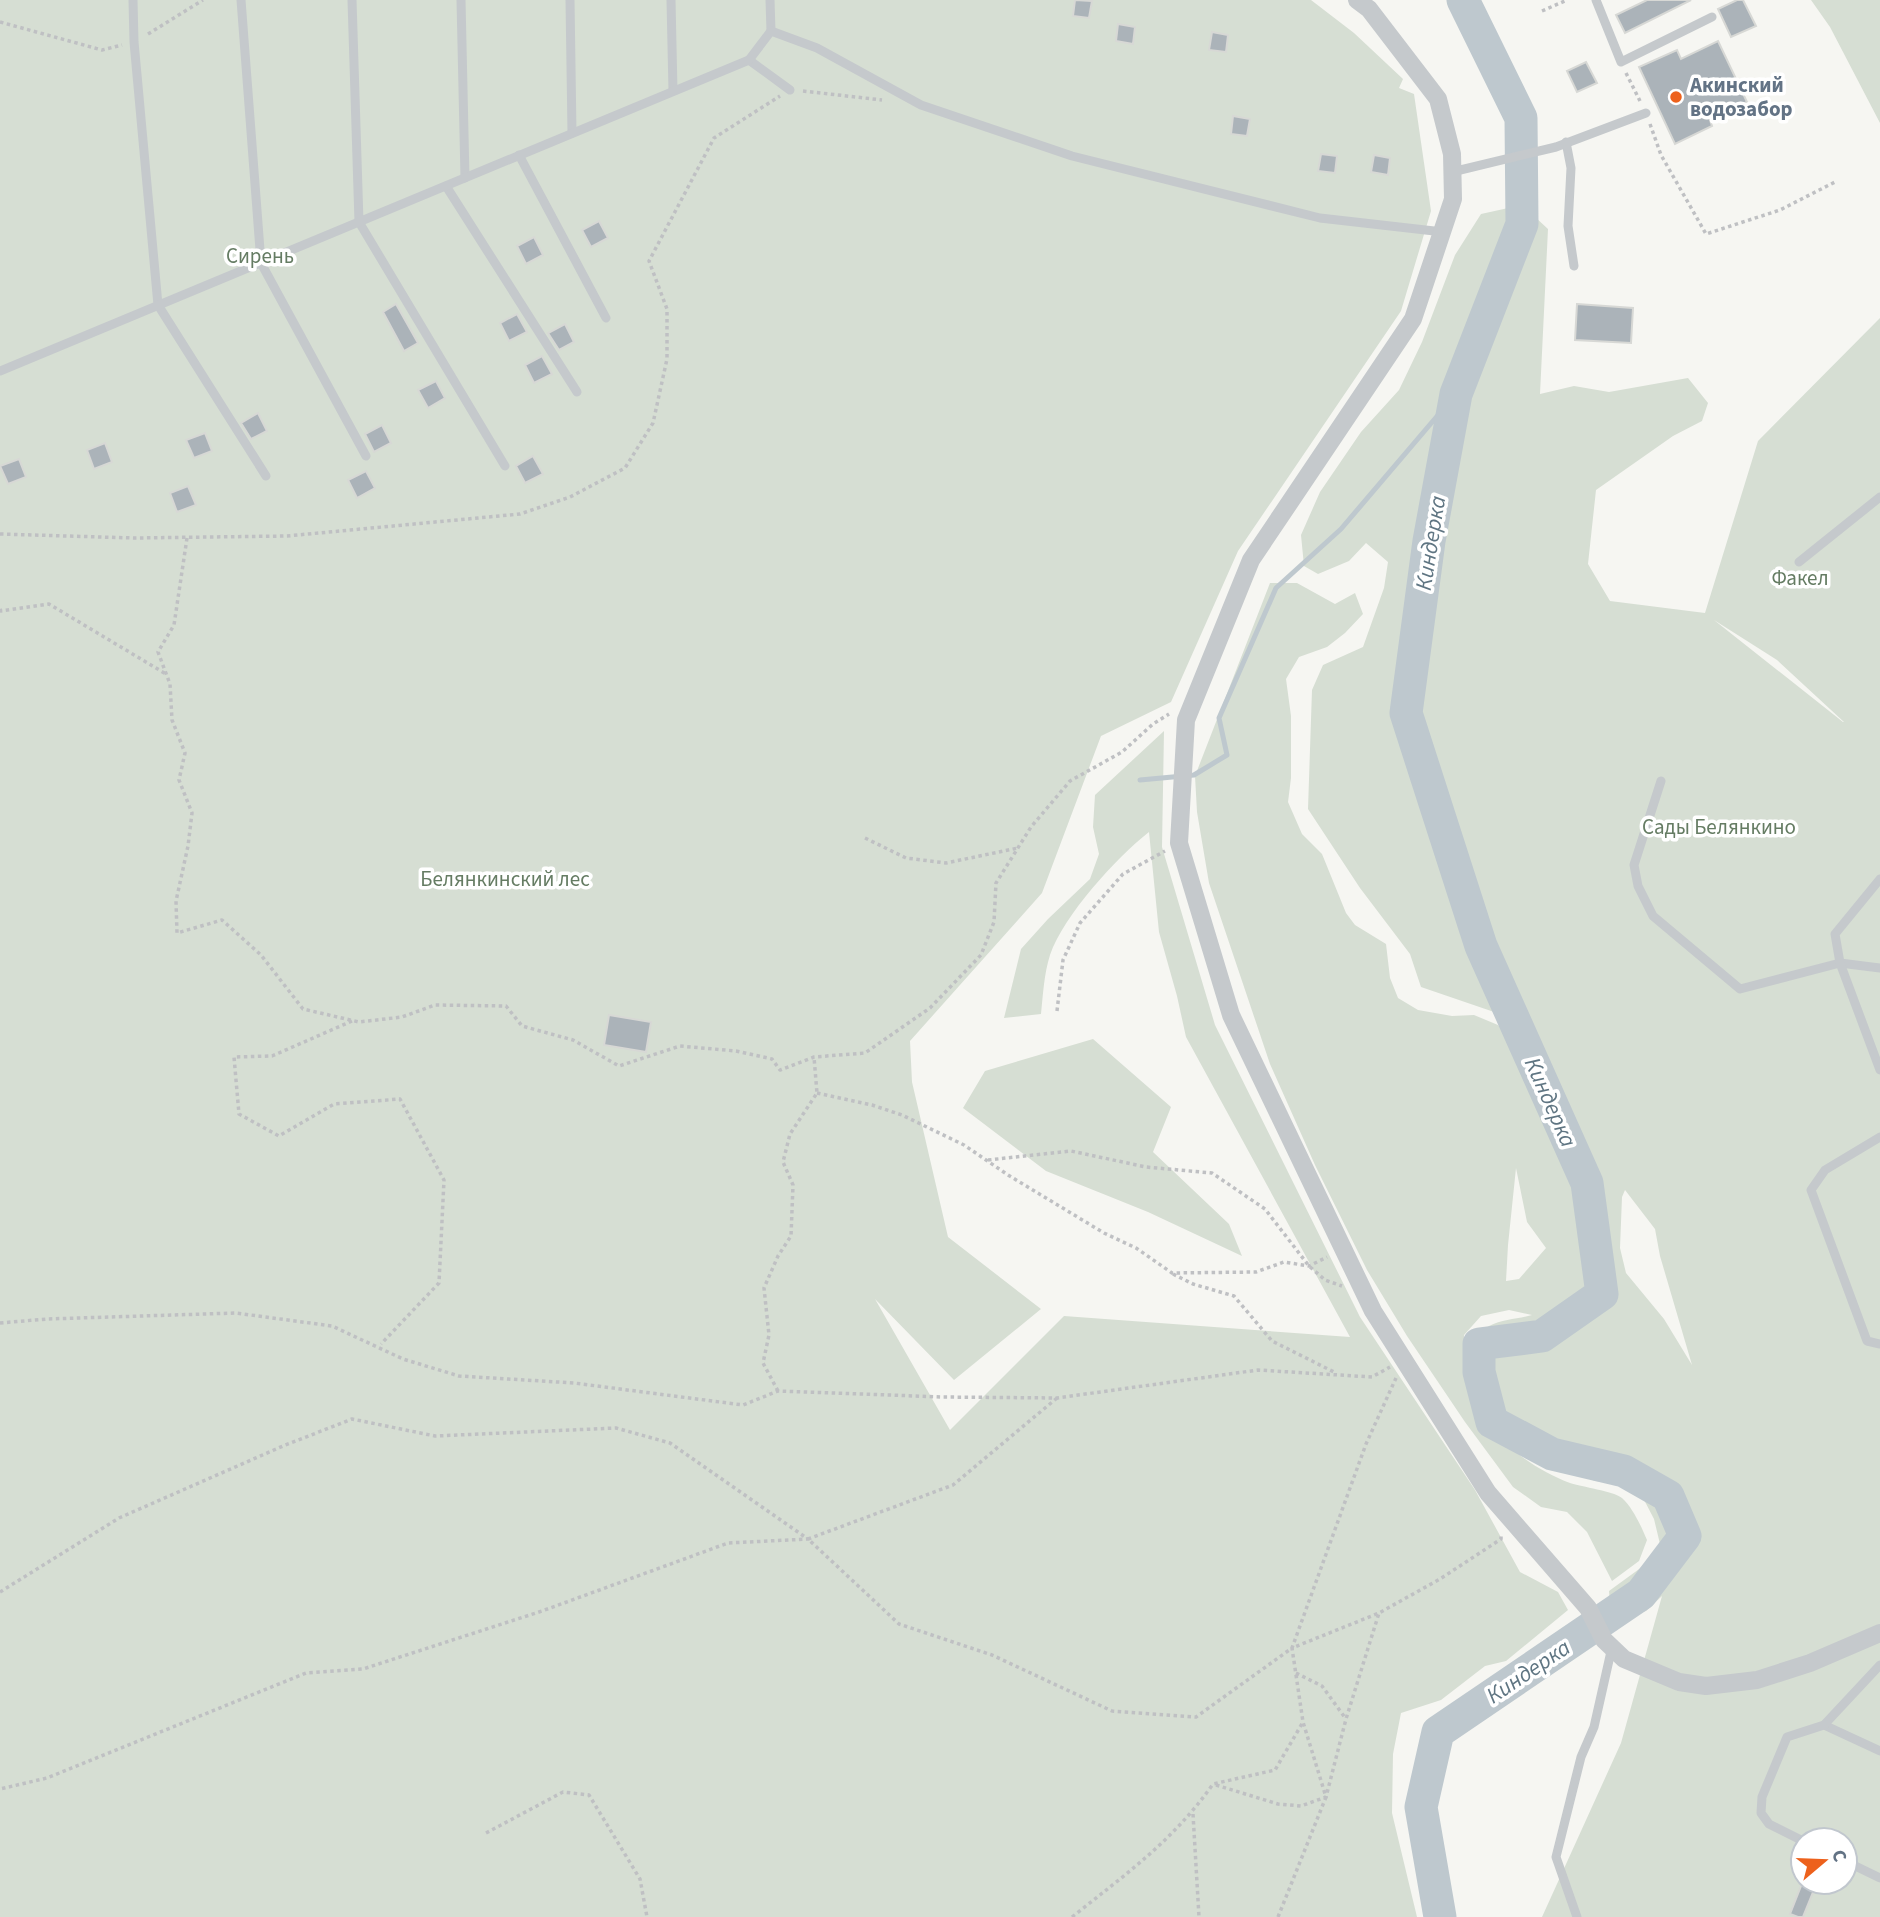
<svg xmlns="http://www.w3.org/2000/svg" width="1880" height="1917" font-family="'Source Sans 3',sans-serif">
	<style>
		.green { fill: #d6ded3; fill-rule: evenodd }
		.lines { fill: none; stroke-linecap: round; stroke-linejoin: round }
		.stream { stroke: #bec8ce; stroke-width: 5 }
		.river { stroke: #bec8ce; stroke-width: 33 }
		.building { fill: #abb3b9; stroke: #d7d8d5; stroke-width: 2 }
		.path { stroke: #bfc0c3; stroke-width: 3.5; stroke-dasharray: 3.5 3.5; stroke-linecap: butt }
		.service { stroke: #c5c9cc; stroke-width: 9 }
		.minor { stroke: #c5c9cc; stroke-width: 18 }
		.poi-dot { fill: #ed611c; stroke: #fff; stroke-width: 2.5 }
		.labels { text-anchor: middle; stroke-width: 7; stroke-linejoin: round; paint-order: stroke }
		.poi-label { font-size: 21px; font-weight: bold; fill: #637385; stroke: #fff; text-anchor: start }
		.park-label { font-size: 21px; fill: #657c63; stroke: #fff }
		.water-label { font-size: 23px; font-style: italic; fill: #5f7582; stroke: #fff }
	</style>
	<rect width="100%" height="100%" fill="#f6f6f2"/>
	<!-- green -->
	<g class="green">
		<path d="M0,0H1311L1354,33L1403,79L1399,88L1414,94L1431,211L1401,311L1238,551L1171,702L1101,736L1042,893L910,1041L912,1082L948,1237L1041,1309L954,1380L875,1299L950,1430L1064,1316L1350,1337L1186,1037L1177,996L1159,932L1149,832C1116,858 1064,915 1050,955C1044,974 1043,995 1041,1014L1004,1018L1021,949L1048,919L1090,879L1099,854L1093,827L1095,795L1164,731L1162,847L1215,1025L1360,1317L1475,1490L1520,1572L1558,1592L1568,1610L1506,1661L1485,1666L1441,1700L1401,1713L1393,1754L1392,1813L1417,1917H0Z"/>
		<polygon points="1811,0 1880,0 1880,123 1830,27"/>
		<path d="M1522,205L1548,229L1540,394L1574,386L1609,392L1688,378L1708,403L1702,421L1673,436L1596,490L1588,564L1610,601L1705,613L1758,441L1880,318V1917H1542L1621,1743L1662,1596L1646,1611L1619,1620L1610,1604L1609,1591L1646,1564L1660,1544L1654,1519L1641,1494L1623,1483L1595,1481L1534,1456L1490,1427C1510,1451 1540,1472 1570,1483C1582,1487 1613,1491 1622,1498C1633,1508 1641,1526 1647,1540L1639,1561L1612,1581L1587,1532L1567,1512L1541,1507L1513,1487L1465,1422L1407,1336L1367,1270L1315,1165L1270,1064L1209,883L1197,812L1195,776L1270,583H1297L1335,604L1355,593L1363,614L1345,633L1327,647L1299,657L1286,679L1291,716V778L1288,802L1302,834L1322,854L1346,913L1355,925L1386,944L1390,978L1398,998L1418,1010L1452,1016L1474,1015L1498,1025L1506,1034L1497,1013L1421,987L1410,954L1360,888L1308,809L1312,690L1323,665L1363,647L1384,588L1388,562L1366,543L1349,561L1318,574L1304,566L1301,535L1320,492L1361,432L1399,390L1422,342L1455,255L1481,214ZM1714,620L1777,660L1844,722H1843ZM1516,1168L1527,1222L1546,1248L1519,1279L1506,1281L1508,1245ZM1625,1190L1655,1229L1660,1256L1692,1365L1664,1319L1626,1273L1620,1248L1622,1197ZM1509,1310L1532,1315C1518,1319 1503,1319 1489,1326C1455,1345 1482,1394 1485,1423C1470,1408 1465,1357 1464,1335L1481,1316ZM1803,1840H1845V1882H1803Z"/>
		<polygon points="1093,1039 1171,1107 1153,1152 1229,1224 1242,1256 1148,1212 1046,1171 963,1108 985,1071"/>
	</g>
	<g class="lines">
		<!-- stream -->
		<polyline class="stream" points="1140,780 1194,775 1227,755 1219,718 1276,588 1341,529 1456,394"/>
		<!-- river -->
		<polyline class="river" points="1440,1917 1421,1807 1438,1732 1641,1594 1685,1536 1668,1496 1624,1471 1552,1454 1492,1422 1479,1372 1479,1344 1542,1336 1602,1294 1587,1183 1481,946 1406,713 1429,541 1456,394 1522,224 1521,118 1463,0"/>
	</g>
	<!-- building -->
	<g class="building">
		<polygon points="1075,0 1092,1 1089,18 1073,16"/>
		<polygon points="1647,0 1691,0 1625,33 1616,15"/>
		<polygon points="1737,0 1743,0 1756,26 1731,37 1718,9"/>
		<polygon points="1118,24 1135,27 1133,44 1116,41"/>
		<polygon points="1212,32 1228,35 1226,52 1209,50"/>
		<polygon points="1718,41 1747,102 1710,120 1712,126 1675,144 1639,67 1677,50 1681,59"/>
		<polygon points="1586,62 1597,83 1577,92 1567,71"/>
		<polygon points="1233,116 1250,119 1247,136 1231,134"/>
		<polygon points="1321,154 1337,156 1335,173 1318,171"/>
		<polygon points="1374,155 1390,158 1388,175 1371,172"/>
		<polygon points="599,221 608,238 591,247 582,230"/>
		<polygon points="534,237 543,255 526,264 517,246"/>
		<polygon points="396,304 418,343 404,351 383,312"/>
		<polygon points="1577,304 1633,308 1631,343 1575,340"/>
		<polygon points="517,314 527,332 509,341 500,323"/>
		<polygon points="565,324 574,342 559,350 548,333"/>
		<polygon points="542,356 552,374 534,383 525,365"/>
		<polygon points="436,381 445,398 428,408 418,390"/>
		<polygon points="258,413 267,431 251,439 241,423"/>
		<polygon points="382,425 391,443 374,452 365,434"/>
		<polygon points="205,433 212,451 194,458 186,440"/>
		<polygon points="105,443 112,462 94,469 87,450"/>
		<polygon points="533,456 543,474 525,483 516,466"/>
		<polygon points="19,459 26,477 8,484 0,466"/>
		<polygon points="366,471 375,488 357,498 348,480"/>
		<polygon points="188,486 196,505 177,512 170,493"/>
		<polygon points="609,1015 651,1022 646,1052 604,1045"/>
		<polygon points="1803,1881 1816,1885 1803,1917 1798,1917 1790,1914"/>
	</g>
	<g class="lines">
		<!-- path -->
		<g class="path">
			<polyline points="1542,11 1567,0"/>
			<polyline points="0,22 102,50 122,45"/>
			<polyline points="148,34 203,0"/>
			<polyline points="1626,73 1640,101"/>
			<polyline points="803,91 882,100"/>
			<polyline points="1650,124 1661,155 1706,234 1780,210 1835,182"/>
			<polyline points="0,534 134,538 287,536 520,514 570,497 625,468 653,423 667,359 667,309 649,261 714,138 780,96"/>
			<polyline points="187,538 174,625 158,652 170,684 172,720 185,753 179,780 192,813 188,846 176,901 177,933 222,920 261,955 303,1009 359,1022 402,1017 435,1005 506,1006 522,1026 573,1040 619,1066 680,1046 736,1051 772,1059 780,1070 814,1057 865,1053 930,1008 981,955 994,922 996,883 1031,827 1070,781 1122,752 1153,724 1169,714"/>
			<polyline points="0,609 1,611 49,604 166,674"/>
			<polyline points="865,838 906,858 946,863 1018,848"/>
			<polyline points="1057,1011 1063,960 1080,923 1123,874 1165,851"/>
			<polyline points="352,1021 272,1056 234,1057 239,1114 279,1136 334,1104 400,1099 444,1180 439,1283 381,1344"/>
			<polyline points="817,1093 872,1105 902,1115 964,1145 1008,1175 1104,1233 1136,1248 1172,1273 1256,1272 1284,1262 1309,1266 1327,1257"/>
			<polyline points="988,1160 1071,1151 1146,1167 1212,1173 1265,1209 1309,1266 1325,1280 1342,1286"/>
			<polyline points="1173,1274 1193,1284 1234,1296 1272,1341 1336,1373"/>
			<polyline points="0,1323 47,1319 236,1313 332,1326 403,1359 459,1376 574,1383 743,1405 778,1391 943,1397 1057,1398 1258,1370 1372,1377 1390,1367"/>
			<polyline points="778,1391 763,1363 769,1335 764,1288 778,1256 791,1236 793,1185 783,1162 790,1134 817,1093 814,1057"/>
			<polyline points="1057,1398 953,1485 808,1539 899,1624 992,1655 1112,1711 1196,1717 1292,1648 1366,1444 1396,1378"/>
			<polyline points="0,1592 119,1518 283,1446 352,1419 435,1436 616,1428 670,1443 808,1539 728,1543 542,1611 363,1669 306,1673 47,1778 0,1789"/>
			<polyline points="1296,1673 1322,1686 1346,1719"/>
			<polyline points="1216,1785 1278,1804 1301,1806 1326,1797 1346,1719 1379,1613"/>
			<polyline points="1193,1814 1199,1917"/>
			<polyline points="486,1833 563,1792 589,1795 640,1879 647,1917"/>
			<path d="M1072,1917C1126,1874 1173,1841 1213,1784L1275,1770L1303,1722"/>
			<polyline points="1278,1917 1326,1797 1303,1722 1292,1648 1379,1613 1440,1579 1501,1539 1501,1536"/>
		</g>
		<!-- service -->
		<g class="service">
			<polyline points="133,0 134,42 158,305 266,476"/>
			<polyline points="241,0 261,263 366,456"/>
			<polyline points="352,0 359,222 505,466"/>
			<polyline points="461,0 465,178"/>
			<polyline points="570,0 572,133"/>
			<polyline points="671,0 673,91"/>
			<polyline points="770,0 771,31"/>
			<polyline points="1596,0 1621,62 1712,17"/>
			<polyline points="749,60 790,90"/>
			<polyline points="1566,142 1571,168 1568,226 1574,266"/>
			<polyline points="519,155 606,318"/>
			<polyline points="1452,172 1556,147 1646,113"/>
			<polyline points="446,186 577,392"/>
			<polyline points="0,371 749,60 771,31 817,48 921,105 1072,156 1320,218 1443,232"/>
			<polyline points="1799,562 1880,497"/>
			<polyline points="1661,781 1634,865 1638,886 1653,916 1740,989 1840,963 1880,968"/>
			<polyline points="1880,879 1835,934 1840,963 1880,1070"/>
			<polyline points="1880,1137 1825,1170 1811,1190 1867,1341 1880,1344"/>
			<polyline points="1824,1725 1880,1751"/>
			<polyline points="1803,1841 1769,1824 1761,1813 1762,1797 1787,1737 1824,1725 1880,1665"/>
			<polyline points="1845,1861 1880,1878"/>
			<polyline points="1577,1917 1556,1857 1581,1757 1594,1727 1612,1647"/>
		</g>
		<!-- minor -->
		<polyline class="minor" points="1357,0 1369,9 1438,99 1452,154 1453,199 1413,319 1251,560 1186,720 1179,843 1231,1015 1373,1311 1488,1493 1588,1608 1604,1640 1624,1659 1679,1682 1706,1686 1757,1680 1810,1663 1880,1633"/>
	</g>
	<!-- markers -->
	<circle class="poi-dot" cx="1676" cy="97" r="7"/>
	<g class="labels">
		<!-- poi labels -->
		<g class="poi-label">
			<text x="1690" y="92">Акинский<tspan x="1690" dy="24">водозабор</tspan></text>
		</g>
		<!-- park labels -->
		<g class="park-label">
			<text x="260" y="263">Сирень</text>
			<text x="1800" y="585">Факел</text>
			<text x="1719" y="834">Сады Белянкино</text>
			<text x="505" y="886">Белянкинский лес</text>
		</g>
		<!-- water labels -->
		<g class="water-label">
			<text transform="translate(1430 543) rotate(-81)" y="8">Киндерка</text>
			<text transform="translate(1551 1102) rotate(66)" y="8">Киндерка</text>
			<text transform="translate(1528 1671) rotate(-34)" y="8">Киндерка</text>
		</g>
	</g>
	<!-- north arrow -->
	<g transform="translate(1824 1861) rotate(71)"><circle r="33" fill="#ffffff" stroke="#c1c7ce" stroke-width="2"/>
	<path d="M0-5L12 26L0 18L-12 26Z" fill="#ed611c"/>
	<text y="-10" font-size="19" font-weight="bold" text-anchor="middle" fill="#637385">С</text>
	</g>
</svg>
